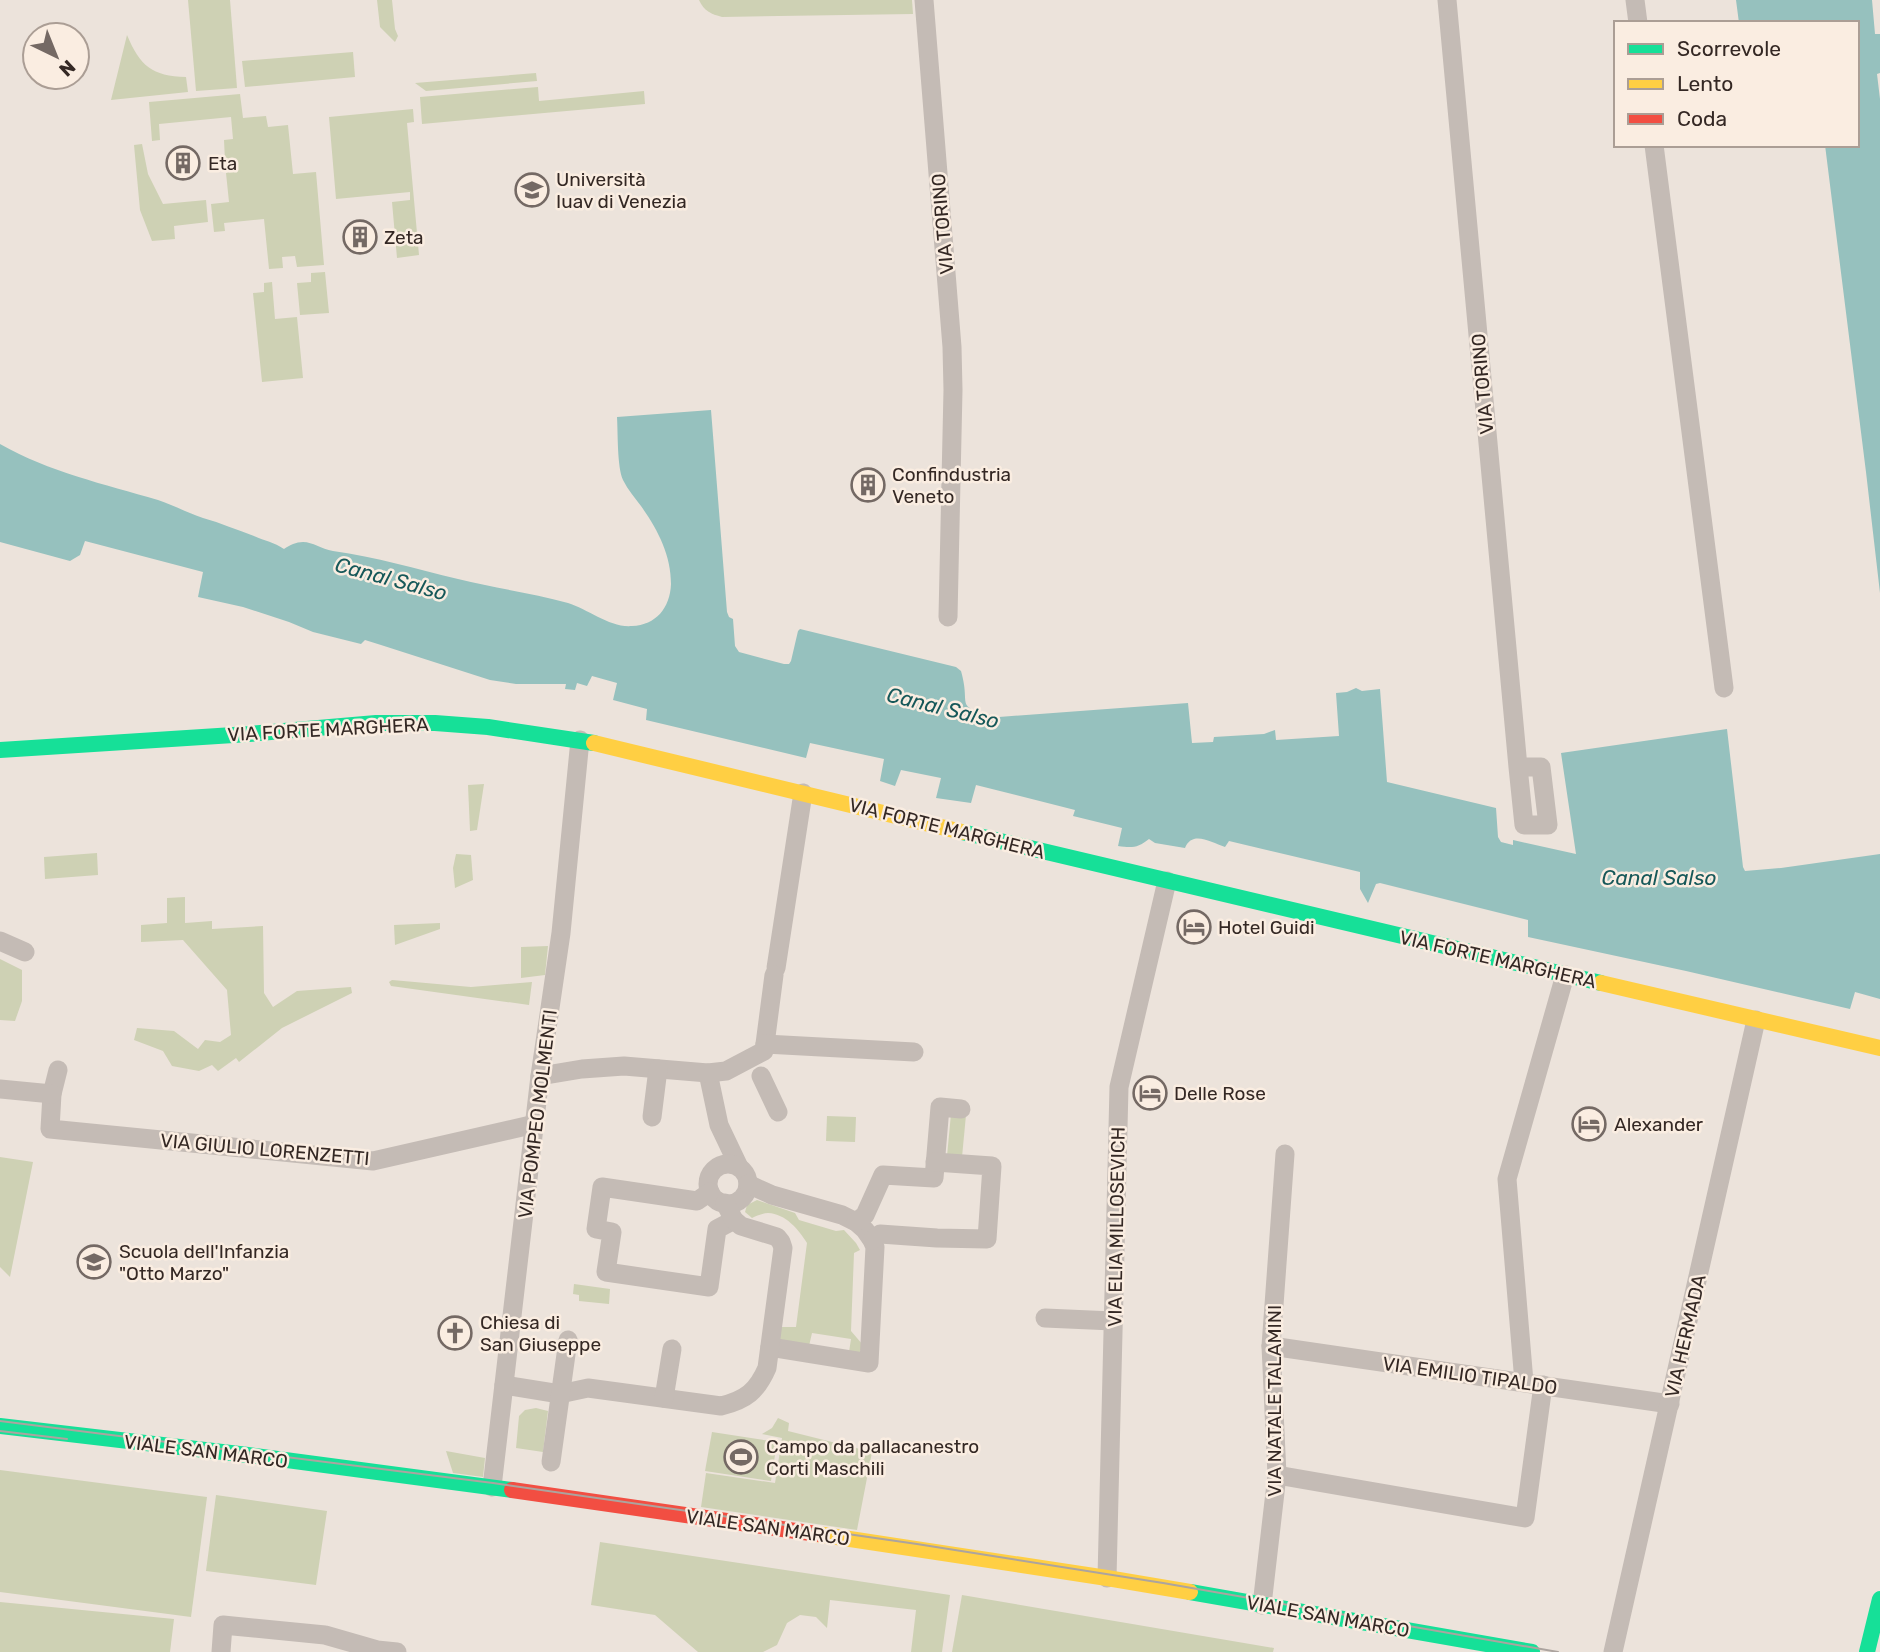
<svg xmlns="http://www.w3.org/2000/svg" width="1880" height="1652" font-family="Rubik,sans-serif">
	<style>
		.green { fill: #ced1b4 }
		.water { fill: #96c1be }
		.lines { fill: none; stroke-linecap: round; stroke-linejoin: round }
		.street { stroke: #c4bbb5; stroke-width: 19 }
		.fast { stroke: #16e098; stroke-width: 16 }
		.slow { stroke: #ffcf43; stroke-width: 16 }
		.jam { stroke: #f24e42; stroke-width: 16 }
		.tram { stroke: #aca49f; stroke-width: 2 }
		.labels { text-anchor: middle; stroke-width: 5; stroke-linejoin: round; paint-order: stroke }
		.poi-label { font-size: 19px; fill: #342824; stroke: #faede1; text-anchor: start }
		.street-label { font-size: 19px; fill: #342824; stroke: #faede1 }
		.water-label { font-size: 21px; font-style: italic; fill: #165859; stroke: #faede1 }
	</style>
	<rect width="100%" height="100%" fill="#ece3db"/>
	<!-- green -->
	<g class="green">
		<polygon points="188,0 230,0 237,88 196,91"/>
		<polygon points="377,0 392,0 395,29 398,36 395,42 380,27"/>
		<path d="M699,0H912L913,14L722,17C711,14 704,11 699,0Z"/>
		<path d="M127,35C140,66 152,76 186,77L188,92L111,100Z"/>
		<polygon points="353,52 355,77 245,87 242,61"/>
		<polygon points="536,73 537,81 426,91 415,83"/>
		<polygon points="538,87 539,101 644,91 645,104 422,124 420,97"/>
		<polygon points="240,94 243,118 266,116 268,127 288,125 293,174 316,172 324,265 297,267 295,256 282,257 283,268 269,269 264,219 224,223 225,231 214,232 211,204 229,202 226,173 237,171 236,161 225,161 224,140 233,139 231,117 159,124 160,140 152,141 149,102"/>
		<polygon points="413,109 414,122 407,123 419,255 397,258 392,202 410,200 410,192 336,199 329,117"/>
		<polygon points="142,144 148,174 163,204 206,200 208,222 174,226 175,239 152,241 140,210 134,145"/>
		<polygon points="325,272 329,313 300,315 297,283 311,282 311,273"/>
		<polygon points="272,282 275,319 297,317 303,378 262,382 253,293 264,292 264,283"/>
		<polygon points="484,784 477,830 470,831 468,785"/>
		<polygon points="97,853 98,875 45,879 44,857"/>
		<polygon points="456,854 471,855 473,880 455,888 453,868"/>
		<polygon points="185,897 185,923 212,921 212,929 263,926 264,993 273,1007 297,991 351,987 352,993 282,1028 239,1062 236,1058 218,1071 212,1065 199,1071 172,1066 163,1051 134,1040 137,1028 174,1031 198,1049 205,1040 220,1042 231,1035 227,990 183,940 141,942 141,925 167,923 167,898"/>
		<polygon points="440,923 440,929 395,945 394,925"/>
		<polygon points="548,946 545,975 521,978 521,947"/>
		<polygon points="0,959 22,970 22,1001 15,1021 0,1020"/>
		<polygon points="392,980 471,987 532,982 529,1005 391,986 389,982"/>
		<polygon points="951,1114 966,1115 962,1157 947,1156"/>
		<polygon points="827,1116 856,1117 855,1142 826,1141"/>
		<polygon points="0,1157 33,1162 10,1277 0,1267"/>
		<path d="M757,1200L795,1213L799,1220L836,1231L844,1230L856,1243L860,1250L854,1253L851,1331L863,1345L860,1352H849L851,1339L812,1333L809,1346L776,1342L777,1327H796L807,1243C798,1229 786,1214 768,1213C763,1213 756,1216 752,1218L745,1212L747,1205Z"/>
		<polygon points="574,1284 610,1289 609,1304 579,1301 579,1295 573,1294"/>
		<polygon points="536,1408 548,1411 543,1452 516,1448 519,1416 525,1410"/>
		<polygon points="778,1418 789,1423 788,1431 872,1452 857,1530 701,1507 706,1473 775,1483 782,1438 762,1434 772,1428"/>
		<polygon points="712,1432 777,1442 771,1481 705,1471"/>
		<polygon points="446,1451 485,1458 483,1477 453,1473"/>
		<polygon points="0,1470 207,1497 191,1617 0,1592"/>
		<polygon points="216,1495 327,1511 316,1585 206,1571"/>
		<polygon points="600,1542 950,1595 942,1652 911,1652 916,1610 830,1600 827,1628 816,1617 800,1615 787,1623 777,1645 763,1652 698,1652 655,1615 591,1605"/>
		<polygon points="962,1595 1274,1648 1273,1652 952,1652"/>
		<polygon points="0,1602 174,1619 170,1652 0,1652"/>
	</g>
	<!-- water -->
	<g class="water">
		<polygon points="1736,0 1872,0 1875,34 1880,34 1880,73 1877,74 1880,99 1880,593 1866,472 1825,145 1857,145 1857,23 1739,23"/>
		<path d="M711,410L727,612L729,617L733,619L735,646L739,652L784,664H789L791,661L798,631L800,629L956,667L961,671C972,709 951,705 999,717L1188,703L1192,743L1213,742L1214,737L1264,734L1275,730L1276,740L1339,736L1336,693L1347,692L1356,688L1362,691L1380,689L1387,782L1496,808L1498,837L1501,842L1513,845V840L1576,854L1561,753L1727,729L1743,867L1745,871L1781,868L1880,854V999L1855,992L1850,1009L1686,971L1528,937V920L1380,883L1376,884L1368,903L1360,889V872L1229,841L1225,847C1211,842 1192,830 1185,848L1155,843L1149,839C1138,848 1132,848 1118,846L1122,828L1073,816L1075,810L976,785L971,803L936,798L941,778L901,770L895,786L880,781L884,759L810,743L806,758L646,720L647,709L613,700L617,683L592,676L587,686L577,683L575,690L565,689L566,684H516L490,680L381,645L365,640L361,644L313,632L289,622L243,607L198,597L203,572L85,541L80,555L70,561L0,542V444C49,472 104,484 158,500C173,505 188,513 203,518C221,523 237,530 254,536C265,541 274,542 284,549C290,545 296,542 303,542C313,542 321,549 333,551C376,557 416,569 458,579C494,588 532,593 568,603C588,609 610,628 632,626C656,625 670,608 671,584C671,555 658,530 641,506C635,498 628,490 623,480C617,467 618,433 617,417Z"/>
	</g>
	<g class="lines">
		<!-- street -->
		<g class="street">
			<polyline points="924,0 952,347 953,390 948,617"/>
			<polyline points="1447,0 1518,767 1524,825 1548,825 1541,767 1518,767"/>
			<polyline points="1635,0 1638,23"/>
			<polyline points="1654,145 1724,688"/>
			<polyline points="0,941 25,952"/>
			<polyline points="776,968 803,793"/>
			<polyline points="765,1044 774,975"/>
			<polyline points="58,1070 52,1094 50,1129 373,1161 535,1124"/>
			<polyline points="708,1073 719,1125 739,1167"/>
			<polyline points="540,1076 582,1069 624,1066 708,1073 726,1071 764,1051 765,1044 914,1052"/>
			<polyline points="761,1076 778,1112"/>
			<polyline points="0,1089 52,1094"/>
			<polyline points="652,1117 658,1069"/>
			<circle cx="728" cy="1184" r="20"/>
			<polyline points="748,1184 772,1195 842,1215 856,1222 865,1230 872,1240 875,1247 869,1363 770,1347"/>
			<polyline points="710,1192 697,1201 602,1187 596,1229 612,1232 606,1272 709,1287 717,1229 734,1220"/>
			<polyline points="856,1222 865,1215 883,1175 934,1178 940,1107 961,1109"/>
			<polyline points="872,1240 880,1234 937,1238 987,1239 992,1166 935,1162"/>
			<polyline points="1045,1318 1113,1321"/>
			<polyline points="1271,1346 1670,1404"/>
			<polyline points="1524,1382 1507,1179 1565,975"/>
			<path d="M504,1385L560,1394L588,1388L721,1406C746,1400 757,1391 767,1368L783,1248L781,1242L777,1237L741,1226L734,1220L725,1203"/>
			<polyline points="664,1398 672,1349"/>
			<polyline points="551,1462 568,1340"/>
			<polyline points="1277,1475 1525,1518 1543,1385"/>
			<polyline points="492,1487 540,1076 561,933 580,740"/>
			<polyline points="1107,1578 1119,1087 1167,881"/>
			<polyline points="1262,1605 1277,1475 1271,1346 1285,1154"/>
			<polyline points="221,1652 223,1625 325,1635 377,1650 397,1652"/>
			<polyline points="1613,1652 1756,1020"/>
		</g>
		<!-- fast -->
		<g class="fast">
			<polyline points="0,750 249,734 376,723 435,723 488,727 594,743"/>
			<polyline points="962,832 1601,983"/>
			<polyline points="0,1426 248,1455 512,1490"/>
			<polyline points="1190,1592 1532,1652"/>
			<polyline points="1867,1652 1880,1599"/>
		</g>
		<!-- slow -->
		<g class="slow">
			<polyline points="594,743 962,832"/>
			<polyline points="1601,983 1880,1048"/>
			<polyline points="817,1534 1107,1578 1190,1592"/>
		</g>
		<!-- jam -->
		<polyline class="jam" points="512,1490 817,1534"/>
		<!-- tram -->
		<g class="tram">
			<polyline points="0,1421 493,1483 917,1544 1163,1583 1558,1652"/>
			<polyline points="0,1431 67,1439"/>
		</g>
	</g>
	<!-- icons -->
	<defs>
		<symbol id="building-ring" viewBox="-11 -11 22 22"><circle r="9.5" fill="#faede1" stroke="#746964" stroke-width="1.5"/><path d="M-4-6H4V6H1V3H-1V6H-4ZM-2.5-4.3h1.7v1.8h-1.7ZM.8-4.3h1.7v1.8H.8ZM-2.5-1h1.7V.8h-1.7ZM.8-1h1.7V.8H.8Z" fill="#746964"/></symbol>
		<symbol id="university-ring" viewBox="-11 -11 22 22"><circle r="9.5" fill="#faede1" stroke="#746964" stroke-width="1.5"/><path d="M0-5L7-2L0 1L-7-2ZM-4 1L0 2.5L4 1V4Q0 6-4 4Z" fill="#746964"/></symbol>
		<symbol id="hotel-ring" viewBox="-11 -11 22 22"><circle r="9.5" fill="#faede1" stroke="#746964" stroke-width="1.5"/><path d="M-6-4.5h1.5V1H6V5H4.5V3h-9V5H-6ZM-4 0a1.8 1.8 0 1 1 3.6 0ZM.5 0V-2.5h3Q6-2.5 6 0Z" fill="#746964"/></symbol>
		<symbol id="school-ring" viewBox="-11 -11 22 22"><circle r="9.5" fill="#faede1" stroke="#746964" stroke-width="1.5"/><path d="M0-5L7-2L0 1L-7-2ZM-4 1L0 2.5L4 1V4Q0 6-4 4Z" fill="#746964"/></symbol>
		<symbol id="church-ring" viewBox="-11 -11 22 22"><circle r="9.5" fill="#faede1" stroke="#746964" stroke-width="1.5"/><path d="M-1.2-6h2.4v3.5h3.3v2.4h-3.3V6h-2.4V-.1h-3.3v-2.4h3.3Z" fill="#746964"/></symbol>
		<symbol id="stadium-ring" viewBox="-11 -11 22 22"><circle r="9.5" fill="#faede1" stroke="#746964" stroke-width="1.5"/><path d="M0-5a6.5 5 0 1 0 0 10a6.5 5 0 1 0 0-10ZM-3.5-1.8h7v3.6h-7Z" fill="#746964"/></symbol>
	</defs>
	<g fill-rule="evenodd">
		<use href="#building-ring" x="164" y="144" width="38" height="38"/>
		<use href="#university-ring" x="513" y="171" width="38" height="38"/>
		<use href="#building-ring" x="341" y="218" width="38" height="38"/>
		<use href="#building-ring" x="849" y="466" width="38" height="38"/>
		<use href="#hotel-ring" x="1175" y="908" width="38" height="38"/>
		<use href="#hotel-ring" x="1131" y="1074" width="38" height="38"/>
		<use href="#hotel-ring" x="1570" y="1105" width="38" height="38"/>
		<use href="#school-ring" x="75" y="1243" width="38" height="38"/>
		<use href="#church-ring" x="436" y="1314" width="38" height="38"/>
		<use href="#stadium-ring" x="722" y="1438" width="38" height="38"/>
	</g>
	<g class="labels">
		<!-- poi labels -->
		<g class="poi-label">
			<text x="208" y="170">Eta</text>
			<text x="556" y="186">Università<tspan x="556" dy="22">Iuav di Venezia</tspan></text>
			<text x="384" y="244">Zeta</text>
			<text x="892" y="481">Confindustria<tspan x="892" dy="22">Veneto</tspan></text>
			<text x="1218" y="934">Hotel Guidi</text>
			<text x="1174" y="1100">Delle Rose</text>
			<text x="1614" y="1131">Alexander</text>
			<text x="119" y="1258">Scuola dell'Infanzia<tspan x="119" dy="22">"Otto Marzo"</tspan></text>
			<text x="480" y="1329">Chiesa di<tspan x="480" dy="22">San Giuseppe</tspan></text>
			<text x="766" y="1453">Campo da pallacanestro<tspan x="766" dy="22">Corti Maschili</tspan></text>
		</g>
		<!-- street labels -->
		<g class="street-label">
			<text transform="translate(942 224) rotate(-95)" y="7">VIA TORINO</text>
			<text transform="translate(1482 384) rotate(-95)" y="7">VIA TORINO</text>
			<text transform="translate(328 729) rotate(-3)" y="7">VIA FORTE MARGHERA</text>
			<text transform="translate(947 828) rotate(14)" y="7">VIA FORTE MARGHERA</text>
			<text transform="translate(1498 959) rotate(13)" y="7">VIA FORTE MARGHERA</text>
			<text transform="translate(537 1114) rotate(-83)" y="7">VIA POMPEO MOLMENTI</text>
			<text transform="translate(265 1149) rotate(5)" y="7">VIA GIULIO LORENZETTI</text>
			<text transform="translate(1116 1227) rotate(-89)" y="7">VIA ELIA MILLOSEVICH</text>
			<text transform="translate(1685 1336) rotate(-77)" y="7">VIA HERMADA</text>
			<text transform="translate(1470 1375) rotate(8)" y="7">VIA EMILIO TIPALDO</text>
			<text transform="translate(1274 1401) rotate(-90)" y="7">VIA NATALE TALAMINI</text>
			<text transform="translate(206 1451) rotate(7)" y="7">VIALE SAN MARCO</text>
			<text transform="translate(768 1527) rotate(8)" y="7">VIALE SAN MARCO</text>
			<text transform="translate(1328 1616) rotate(10)" y="7">VIALE SAN MARCO</text>
		</g>
		<!-- water labels -->
		<g class="water-label">
			<text transform="translate(391 579) rotate(15)" y="7">Canal Salso</text>
			<text transform="translate(943 708) rotate(14)" y="7">Canal Salso</text>
			<text x="1659" y="885">Canal Salso</text>
		</g>
	</g>
	<!-- legend -->
	<rect x="1614" y="21" width="245" height="126" fill="#faede1" stroke="#ab9e95" stroke-width="2"/>
	<rect x="1628" y="44" width="35" height="10" fill="#16e098" stroke="#ab9e95" stroke-width="2"/>
	<text x="1677" y="56" font-size="21" fill="#342824">Scorrevole</text>
	<rect x="1628" y="79" width="35" height="10" fill="#ffcf43" stroke="#ab9e95" stroke-width="2"/>
	<text x="1677" y="91" font-size="21" fill="#342824">Lento</text>
	<rect x="1628" y="114" width="35" height="10" fill="#f24e42" stroke="#ab9e95" stroke-width="2"/>
	<text x="1677" y="126" font-size="21" fill="#342824">Coda</text>
	<!-- north arrow -->
	<g transform="translate(56 56) rotate(137)"><circle r="33" fill="#faede1" stroke="#ab9e95" stroke-width="2"/>
	<path d="M0-5L12 26L0 18L-12 26Z" fill="#746964"/>
	<text y="-10" font-size="19" font-weight="bold" text-anchor="middle" fill="#342824">N</text>
	</g>
</svg>
